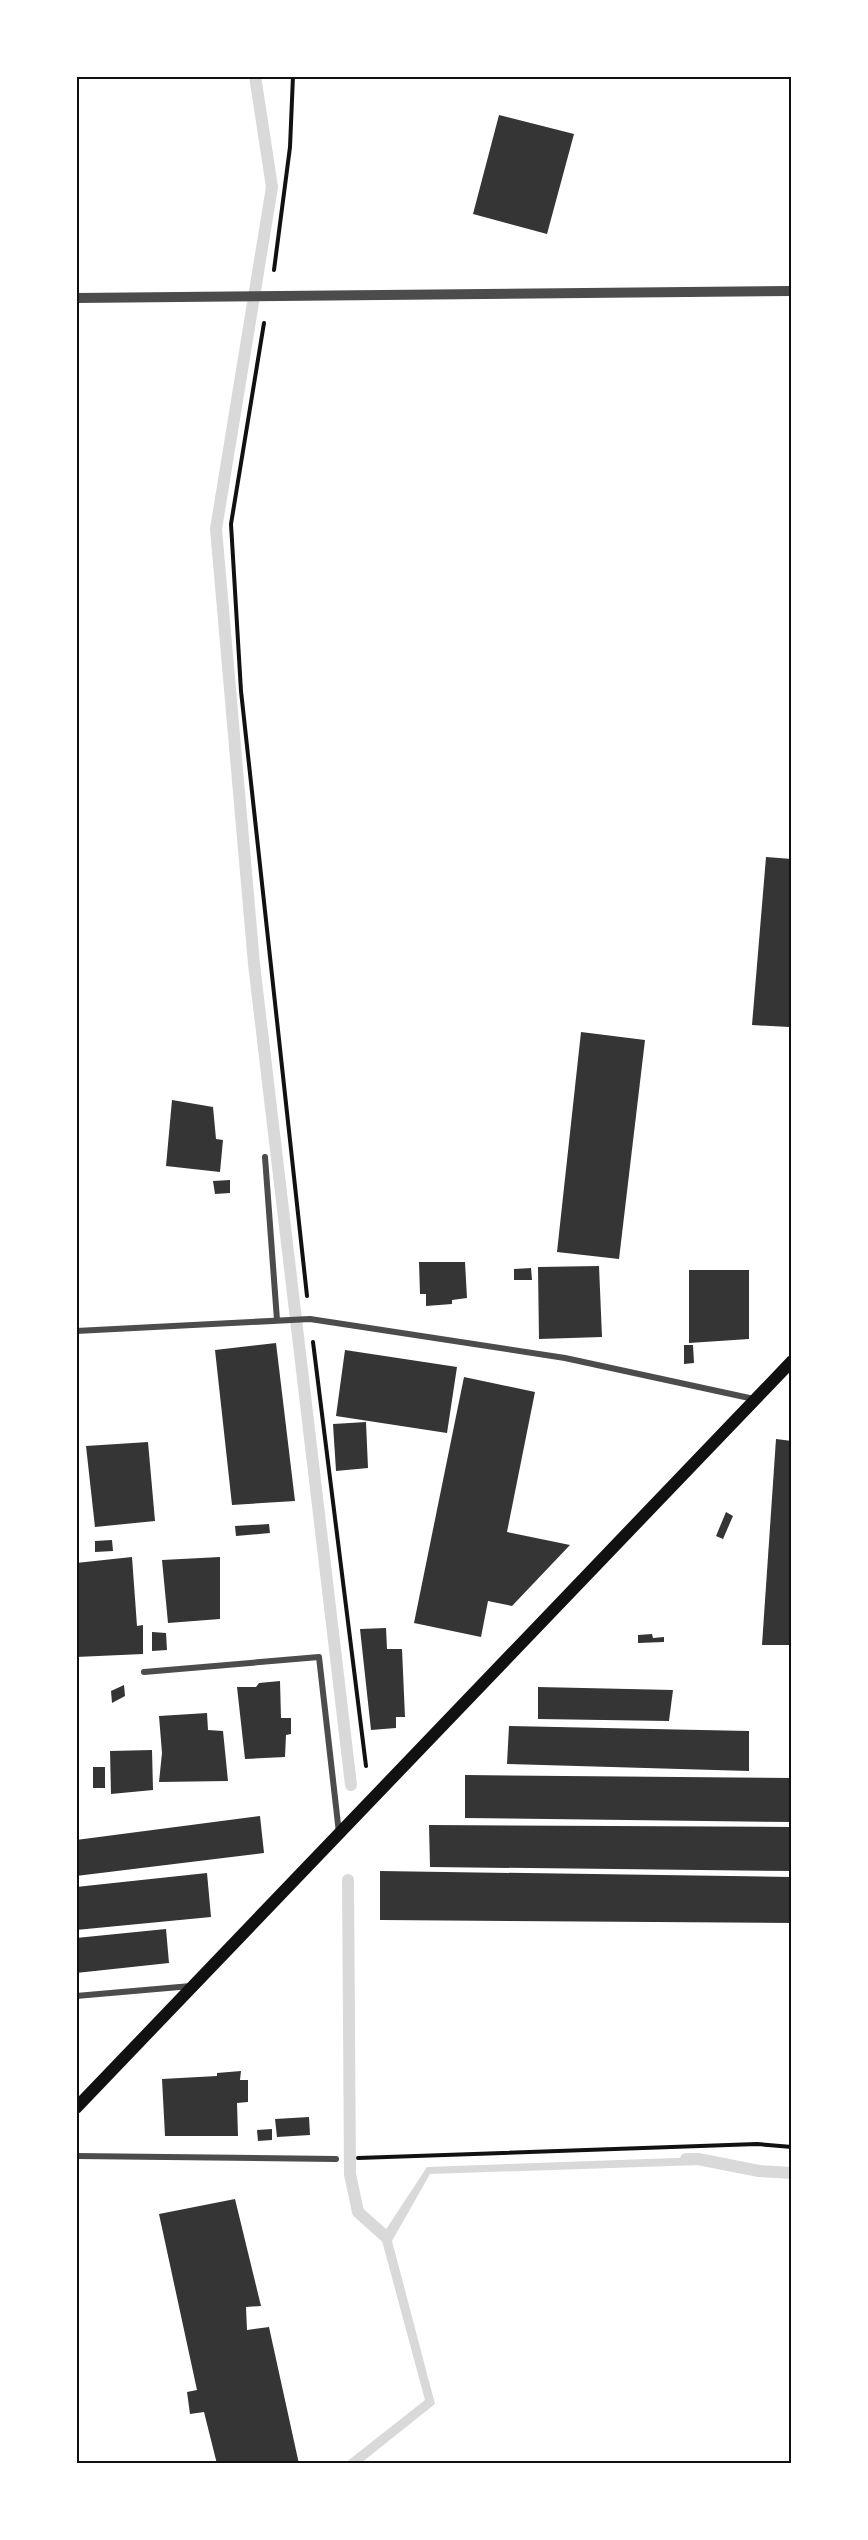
<svg xmlns="http://www.w3.org/2000/svg" width="868" height="2540" font-family="Poppins,sans-serif">
	<style>
		.water { fill: #d9d9d9 }
		.lines { fill: none; stroke-linecap: round; stroke-linejoin: round }
		.stream { stroke: #d9d9d9; stroke-width: 12 }
		.building { fill: #353535 }
		.path { stroke: #111; stroke-width: 4 }
		.minor { stroke: #4c4c4c; stroke-width: 6 }
		.tertiary { stroke: #4c4c4c; stroke-width: 10 }
		.secondary { stroke: #111; stroke-width: 12 }
		.neatline { fill: none; stroke: #111; stroke-width: 2 }
	</style>
	<rect width="100%" height="100%" fill="#fff"/>
	<!-- water -->
	<polygon class="water" points="703,2157 701,2165 430,2174 392,2241 435,2404 361,2463 345,2463 425,2400 381,2237 427,2167"/>
	<g class="lines">
		<!-- stream -->
		<g class="stream">
			<polyline points="255,76 272,187 216,529 254,964 351,1785"/>
			<polyline points="348,1880 350,2174 358,2212 386,2237"/>
			<polyline points="686,2159 698,2159 759,2171 792,2173"/>
		</g>
	</g>
	<!-- building -->
	<g class="building">
		<polygon points="499,115 574,134 547,234 473,214"/>
		<polygon points="766,857 792,859 792,1021 789,1021 789,1027 752,1025"/>
		<polygon points="581,1032 645,1040 619,1259 557,1252"/>
		<polygon points="172,1100 213,1107 216,1139 223,1140 220,1172 166,1166"/>
		<polygon points="230,1180 230,1193 215,1194 213,1181"/>
		<polygon points="419,1262 465,1262 467,1298 452,1300 452,1304 426,1306 426,1294 420,1294"/>
		<polygon points="599,1266 602,1337 539,1339 538,1267"/>
		<polygon points="531,1268 532,1280 514,1280 514,1269"/>
		<polygon points="689,1270 749,1270 749,1339 689,1343"/>
		<polygon points="276,1343 295,1501 232,1505 215,1350"/>
		<polygon points="684,1345 693,1345 694,1363 684,1364"/>
		<polygon points="345,1350 457,1367 447,1433 336,1416"/>
		<polygon points="464,1377 535,1392 507,1532 570,1545 512,1606 488,1601 481,1637 414,1623"/>
		<polygon points="366,1422 368,1468 336,1471 333,1424"/>
		<polygon points="776,1439 792,1441 792,1645 762,1645"/>
		<polygon points="148,1442 155,1521 95,1527 86,1446"/>
		<polygon points="726,1512 733,1516 723,1539 716,1536"/>
		<polygon points="269,1524 270,1533 236,1536 235,1526"/>
		<polygon points="112,1540 113,1551 95,1552 95,1541"/>
		<polygon points="132,1557 137,1626 143,1625 143,1654 76,1657 76,1563"/>
		<polygon points="220,1557 220,1619 168,1623 162,1560"/>
		<polygon points="386,1628 387,1649 402,1649 405,1717 396,1717 396,1728 371,1730 360,1629"/>
		<polygon points="152,1632 166,1633 167,1650 152,1651"/>
		<polygon points="652,1634 653,1638 664,1637 664,1642 638,1643 638,1635"/>
		<polygon points="280,1681 281,1718 291,1718 291,1734 286,1735 285,1757 245,1759 237,1687 256,1687 259,1683"/>
		<polygon points="124,1685 125,1696 112,1703 111,1691"/>
		<polygon points="538,1687 673,1690 669,1721 538,1719"/>
		<polygon points="207,1713 208,1730 223,1731 228,1781 159,1782 162,1753 159,1716"/>
		<polygon points="509,1726 749,1731 749,1771 507,1764"/>
		<polygon points="152,1750 153,1790 111,1794 110,1751"/>
		<rect x="93" y="1767" width="12" height="21"/>
		<polygon points="465,1775 792,1778 792,1822 465,1818"/>
		<polygon points="260,1816 264,1853 76,1876 76,1840"/>
		<polygon points="429,1825 792,1827 792,1871 430,1867"/>
		<polygon points="380,1871 792,1877 792,1923 380,1920"/>
		<polygon points="207,1873 211,1917 76,1930 76,1887"/>
		<polygon points="166,1929 169,1963 76,1973 76,1938"/>
		<polygon points="241,2071 240,2080 248,2080 248,2102 237,2103 238,2136 165,2136 162,2079 217,2076 217,2073"/>
		<polygon points="309,2117 310,2135 277,2137 275,2119"/>
		<polygon points="272,2129 272,2140 258,2141 257,2130"/>
		<polygon points="235,2199 261,2306 246,2307 247,2330 269,2327 299,2464 217,2464 204,2412 190,2414 187,2392 197,2390 159,2214"/>
	</g>
	<g class="lines">
		<!-- path -->
		<g class="path">
			<polyline points="274,270 290,147 293,76"/>
			<polyline points="264,323 231,524 241,691 307,1296"/>
			<polyline points="313,1342 366,1766"/>
			<polyline points="358,2158 757,2144 792,2147"/>
		</g>
		<!-- minor -->
		<g class="minor">
			<polyline points="265,1157 277,1320"/>
			<polyline points="76,1331 310,1319 565,1358 754,1399"/>
			<polyline points="144,1672 319,1657 339,1833"/>
			<polyline points="76,1996 191,1986"/>
			<polyline points="76,2156 336,2159"/>
		</g>
		<!-- tertiary -->
		<polyline class="tertiary" points="76,298 792,291"/>
		<!-- secondary -->
		<polyline class="secondary" points="76,2108 792,1361"/>
	</g>
	<!-- border -->
	<rect width="868" height="2540" fill="none" stroke="#ffffff" stroke-width="156"/>
	<rect x="78" y="78" width="712" height="2384" class="neatline"/>
</svg>
